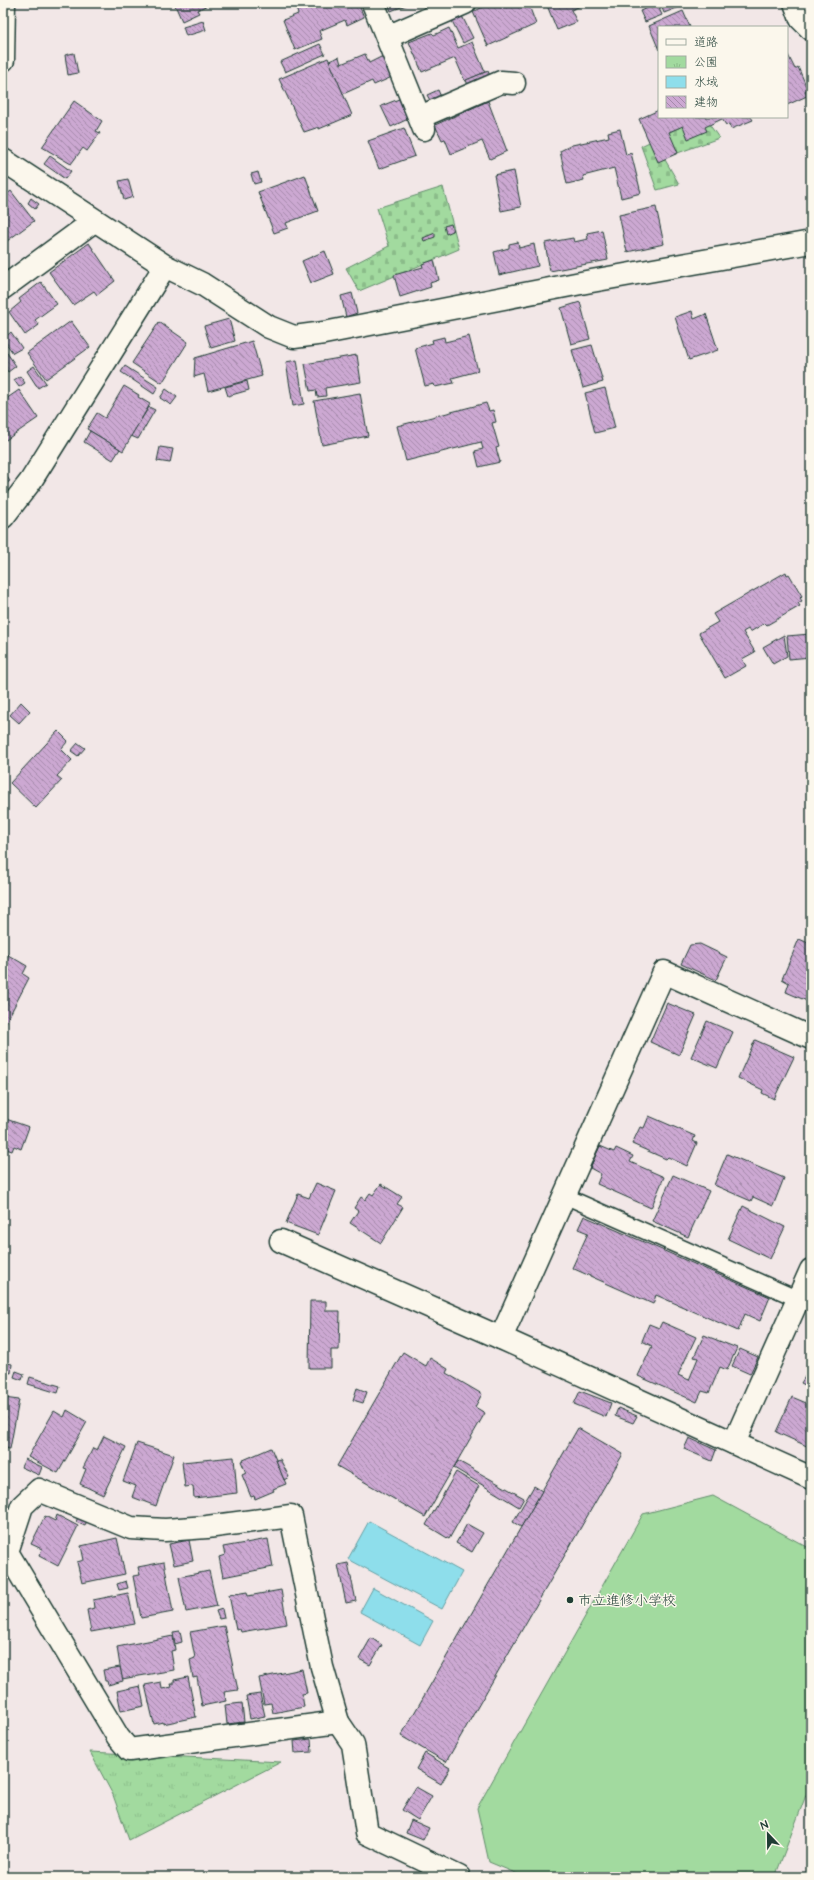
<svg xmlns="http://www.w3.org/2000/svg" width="814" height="1880" font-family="'Architects Daughter','Klee One',sans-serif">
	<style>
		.grass { fill: #a2da9f; stroke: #608c6a }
		.cemetery { fill: url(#cemetery-stones); stroke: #608c6a }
		.park { fill: url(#park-tufts); stroke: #608c6a }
		.water { fill: #8edeeb; stroke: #629ea2 }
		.building { fill: url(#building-back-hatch); stroke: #1f3d34 }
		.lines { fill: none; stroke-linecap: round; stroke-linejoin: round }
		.lane-casing { stroke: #1f3d34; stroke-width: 18 }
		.street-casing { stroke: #1f3d34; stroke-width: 25 }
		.lane { stroke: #fbf7ec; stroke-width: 15 }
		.street { stroke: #fbf7ec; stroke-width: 22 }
		.poi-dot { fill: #1f3d34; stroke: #fbf7ec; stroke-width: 1.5 }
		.labels { text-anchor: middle; stroke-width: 3; stroke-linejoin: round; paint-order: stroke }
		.poi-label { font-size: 14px; fill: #1f3d34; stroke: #fbf7ec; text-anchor: start }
	</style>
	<defs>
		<pattern id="cemetery-stones" width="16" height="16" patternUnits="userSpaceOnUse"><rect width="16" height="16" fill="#a2da9f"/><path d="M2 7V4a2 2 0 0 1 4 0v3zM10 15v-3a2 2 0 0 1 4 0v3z" fill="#8bbc8a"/></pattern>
		<pattern id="park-tufts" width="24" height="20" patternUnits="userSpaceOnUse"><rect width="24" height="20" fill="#a2da9f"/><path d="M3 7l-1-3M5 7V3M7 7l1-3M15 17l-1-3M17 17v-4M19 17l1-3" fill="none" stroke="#8bbc8a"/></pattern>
		<pattern id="building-back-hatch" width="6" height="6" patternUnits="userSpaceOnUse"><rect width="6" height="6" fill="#cca8d2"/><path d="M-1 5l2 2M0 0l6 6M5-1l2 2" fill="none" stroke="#a58aab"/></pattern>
	</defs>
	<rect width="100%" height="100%" fill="#f2e7e7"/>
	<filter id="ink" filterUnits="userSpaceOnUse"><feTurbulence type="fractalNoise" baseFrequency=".025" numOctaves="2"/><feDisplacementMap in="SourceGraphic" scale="8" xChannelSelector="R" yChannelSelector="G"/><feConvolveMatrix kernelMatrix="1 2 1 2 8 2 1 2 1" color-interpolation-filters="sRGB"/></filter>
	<g filter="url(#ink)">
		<!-- grass -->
		<polygon class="grass" points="713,1496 811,1549 811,1782 775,1877 525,1877 489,1862 477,1808 643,1514"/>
		<!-- cemetery -->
		<g class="cemetery">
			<polygon points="701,117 704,117 719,138 664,158 679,184 657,190 641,146"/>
			<polygon points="443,187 459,249 359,291 346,268 389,246 377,208"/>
		</g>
		<!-- park -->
		<polygon class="park" points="90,1752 281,1762 129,1840 113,1795"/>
		<!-- water -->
		<g class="water">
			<polygon points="369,1521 462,1572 442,1609 348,1559"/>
			<polygon points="373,1588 433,1621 420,1645 360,1612"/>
		</g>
		<!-- building -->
		<g class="building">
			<polygon points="174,3 212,3 197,10 199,13 182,21"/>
			<polygon points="294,3 358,3 364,17 347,25 345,20 319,31 322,39 295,50 283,20 298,14"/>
			<polygon points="388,3 411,3 391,11"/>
			<polygon points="491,3 494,3 495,7 503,3 528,3 536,24 488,46 473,12"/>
			<polygon points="546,3 588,3 571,10 577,22 557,30"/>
			<polygon points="660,3 680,3 682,6 664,13"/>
			<polygon points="657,4 662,15 645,22 640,11"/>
			<polygon points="683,11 690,27 659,27 659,50 649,26"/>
			<polygon points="462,16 473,38 463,43 452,21"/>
			<polygon points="203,21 206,30 186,36 183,27"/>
			<polygon points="449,28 458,48 472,42 485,72 465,81 455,58 422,72 409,42 432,33 434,35"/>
			<polygon points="320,44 325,54 285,72 280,62"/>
			<polygon points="74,53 78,73 68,75 65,55"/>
			<polygon points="365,54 369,63 383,56 392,77 374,85 372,81 343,94 329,61 339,57 341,64"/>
			<polygon points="788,55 795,69 798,67 808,90 805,91 807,96 787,105 787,56"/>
			<polygon points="328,58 352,115 319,129 319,127 304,132 279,79"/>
			<polygon points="488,71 490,76 468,85 466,80"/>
			<polygon points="438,90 441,97 431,102 427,95"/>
			<polygon points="399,99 408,119 391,127 381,106"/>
			<polygon points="74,101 102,121 96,131 100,133 87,151 83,148 71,164 42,147"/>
			<polygon points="488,101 507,151 490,159 482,141 451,154 445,139 442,140 435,125"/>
			<polygon points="659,110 659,117 751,117 753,120 731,129 729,124 726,125 722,119 705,127 707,131 688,139 683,126 669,132 678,153 658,162 639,119"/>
			<polygon points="404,128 415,156 379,169 368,141"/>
			<polygon points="620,129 626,155 631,153 641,193 621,198 614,168 583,176 584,180 567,184 560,151 572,145 609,137 608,132"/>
			<polygon points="50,156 71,171 65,179 44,164"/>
			<polygon points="514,171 521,207 501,211 494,175"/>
			<polygon points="258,172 261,182 254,184 251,174"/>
			<polygon points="305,175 318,211 286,223 288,228 274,233 258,192"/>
			<polygon points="128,179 133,197 124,200 119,181"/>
			<polygon points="11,191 34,221 3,244 3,197"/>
			<polygon points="31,198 39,204 35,209 28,203"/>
			<polygon points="656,207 664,244 627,252 619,215"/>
			<polygon points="451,224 453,231 446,234 444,226"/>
			<polygon points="602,230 608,260 550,271 545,243 573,238 574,242 588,239 587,233"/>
			<polygon points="435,233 435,237 424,241 423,238"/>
			<polygon points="518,242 519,248 534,244 538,266 499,275 494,252 509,248 509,244"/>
			<polygon points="89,243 115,281 97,295 94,291 73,305 49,272"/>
			<polygon points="325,251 334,274 311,283 302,261"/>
			<polygon points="434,260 439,280 430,283 431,287 400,297 394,275 423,267 422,264"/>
			<polygon points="41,282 57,304 35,320 39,325 25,335 9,312 21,302 19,299"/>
			<polygon points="352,293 357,313 346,317 341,296"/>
			<polygon points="580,302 590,339 571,344 561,308"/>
			<polygon points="692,311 694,319 706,314 718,350 689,360 675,317"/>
			<polygon points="229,319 235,341 211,348 204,326"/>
			<polygon points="71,321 90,347 46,379 27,353"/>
			<polygon points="159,322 188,342 162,383 132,363"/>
			<polygon points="11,332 22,348 13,353 3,339"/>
			<polygon points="469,336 478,371 452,378 454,383 435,387 434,384 425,386 415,348 433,343 432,340 444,337 445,342"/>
			<polygon points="252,341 262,376 208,391 204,374 194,377 195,358"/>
			<polygon points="592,345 603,382 583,388 572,350"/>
			<polygon points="3,347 16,366 8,372 3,364"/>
			<polygon points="357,355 361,382 325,388 326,396 317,397 316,390 310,391 305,364"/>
			<polygon points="297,360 304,404 293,406 286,362"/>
			<polygon points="34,366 46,383 38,388 27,371"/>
			<polygon points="125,366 158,387 154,394 121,372"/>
			<polygon points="20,376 25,383 19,387 14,380"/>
			<polygon points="247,381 249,390 228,396 225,387"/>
			<polygon points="124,386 139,395 138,397 150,404 123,451 87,429 97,413 105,418"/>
			<polygon points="605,388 615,428 595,433 585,393"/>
			<polygon points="166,389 177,397 171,405 160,398"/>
			<polygon points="19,390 38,418 3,442 3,401"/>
			<polygon points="360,393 368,436 322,445 314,401"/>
			<polygon points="486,403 489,411 493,410 496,422 492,423 499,447 496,448 500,462 479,467 475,451 483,449 481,442 406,461 397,426"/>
			<polygon points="149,407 155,410 138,439 131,436"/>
			<polygon points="90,431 120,449 113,460 84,442"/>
			<polygon points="160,447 173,449 170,463 157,461"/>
			<polygon points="3,472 10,481 3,486"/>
			<polygon points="786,572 787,575 789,574 802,596 800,598 802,601 798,603 800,606 767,625 765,623 750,632 748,629 743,632 755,652 742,659 746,666 725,678 699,633 718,622 713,614"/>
			<polygon points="810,634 811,657 789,659 787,636"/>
			<polygon points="784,635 787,656 773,664 763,647"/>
			<polygon points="21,702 30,711 19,723 10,715"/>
			<polygon points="58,731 68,741 61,749 72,760 57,776 62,780 36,808 10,783"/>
			<polygon points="78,743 85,748 78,756 71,751"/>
			<polygon points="799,939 811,944 811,992 807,1001 786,992 789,983 782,979"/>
			<polygon points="700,944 727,957 716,980 681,964 690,945"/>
			<polygon points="3,952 27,966 23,974 29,978 3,1028"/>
			<polygon points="667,1003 696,1015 679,1055 650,1042"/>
			<polygon points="707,1021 733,1032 717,1068 691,1057"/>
			<polygon points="755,1040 794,1057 774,1099 762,1093 763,1090 738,1078"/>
			<polygon points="649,1116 695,1136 693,1141 697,1143 687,1166 668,1157 666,1159 632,1144 640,1127 644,1128"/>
			<polygon points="3,1118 29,1127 21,1149 14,1146 12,1151 3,1148"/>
			<polygon points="600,1146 614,1152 616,1148 633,1156 630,1162 664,1177 651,1208 597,1184 601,1174 590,1168"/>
			<polygon points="727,1154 784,1178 773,1206 753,1197 751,1201 714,1185"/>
			<polygon points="673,1175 709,1191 688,1237 652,1221"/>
			<polygon points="316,1183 336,1191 318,1235 286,1223 298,1194 309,1198"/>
			<polygon points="381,1184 402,1197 397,1204 403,1207 381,1243 350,1223 358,1211 354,1208 361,1197 365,1200 370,1193 373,1195"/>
			<polygon points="743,1206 785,1227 770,1259 728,1239"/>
			<polygon points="584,1216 770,1297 760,1321 745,1314 738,1331 656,1295 653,1304 572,1268 588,1233 578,1229"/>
			<polygon points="310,1301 326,1301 326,1311 340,1311 339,1350 331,1350 331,1368 309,1368"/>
			<polygon points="662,1322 696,1337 678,1375 689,1380 698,1358 694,1357 704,1335 737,1348 727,1370 720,1367 709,1393 702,1391 697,1402 638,1376 652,1346 642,1341 649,1324 659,1328"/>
			<polygon points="740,1349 758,1357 750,1374 732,1366"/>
			<polygon points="403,1352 426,1366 430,1358 448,1369 446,1373 482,1394 475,1407 485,1413 425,1517 337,1466"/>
			<polygon points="3,1362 12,1364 11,1373 3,1371"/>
			<polygon points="16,1371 24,1374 22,1380 14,1377"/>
			<polygon points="806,1375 811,1378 811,1388 801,1383"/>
			<polygon points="30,1377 60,1386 58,1393 28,1384"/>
			<polygon points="357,1388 367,1392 363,1403 353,1400"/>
			<polygon points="580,1391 611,1403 606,1417 574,1404"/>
			<polygon points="3,1394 5,1394 4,1398 19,1400 10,1449 3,1448"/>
			<polygon points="792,1397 811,1405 811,1448 776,1432"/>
			<polygon points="618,1408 637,1416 633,1423 615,1416"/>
			<polygon points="67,1410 87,1422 58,1473 28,1457 54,1411 64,1417"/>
			<polygon points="578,1428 623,1454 446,1762 401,1736"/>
			<polygon points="104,1436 126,1447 103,1495 80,1484 86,1469 83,1468 93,1448 97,1450"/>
			<polygon points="689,1438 716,1450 712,1461 684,1449"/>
			<polygon points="137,1443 174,1455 156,1506 132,1497 136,1486 123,1481"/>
			<polygon points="271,1448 286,1484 273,1489 274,1491 255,1499 254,1496 251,1497 242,1475 246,1473 241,1461"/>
			<polygon points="234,1457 237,1493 194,1498 193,1486 185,1487 182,1462"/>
			<polygon points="25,1459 42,1467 39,1475 21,1467"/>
			<polygon points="280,1459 289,1477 284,1480 276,1460"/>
			<polygon points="458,1461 524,1498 519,1507 454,1468"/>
			<polygon points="456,1472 479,1486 449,1539 426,1525"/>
			<polygon points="534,1486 542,1491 521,1527 513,1522"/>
			<polygon points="57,1515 78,1526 58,1566 39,1556 42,1549 31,1544 45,1516 55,1521"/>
			<polygon points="78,1517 87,1520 85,1526 76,1522"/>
			<polygon points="467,1524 483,1533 472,1552 456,1543"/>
			<polygon points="117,1538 125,1574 82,1583 77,1562 84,1560 81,1546"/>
			<polygon points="268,1539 273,1567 223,1577 219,1557 225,1555 223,1547"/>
			<polygon points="189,1540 193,1561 174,1565 169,1544"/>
			<polygon points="164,1562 173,1612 141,1618 133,1576 140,1575 138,1567"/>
			<polygon points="348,1563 356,1601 346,1603 338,1565"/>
			<polygon points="209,1571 217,1606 186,1612 179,1577"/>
			<polygon points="126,1581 128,1588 119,1590 117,1584"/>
			<polygon points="281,1590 287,1624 241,1632 240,1629 236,1630 229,1595 247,1592 248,1596"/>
			<polygon points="128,1593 135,1624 91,1632 87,1610 94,1608 93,1600"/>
			<polygon points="222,1609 224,1618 219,1619 216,1611"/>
			<polygon points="224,1626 238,1690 224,1692 226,1701 202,1706 197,1677 193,1678 190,1660 195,1658 190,1632"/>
			<polygon points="180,1631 182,1642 175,1644 173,1632"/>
			<polygon points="173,1636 175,1650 171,1651 174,1670 122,1679 117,1647"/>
			<polygon points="371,1638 382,1645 370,1665 359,1659"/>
			<polygon points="120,1667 123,1681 108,1685 107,1681 105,1681 103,1670"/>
			<polygon points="302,1669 307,1693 302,1694 304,1707 273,1713 271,1703 264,1704 259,1678"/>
			<polygon points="188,1677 196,1717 163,1724 163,1722 154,1724 145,1685 161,1682 162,1689 172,1687 171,1684 174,1684 174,1680"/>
			<polygon points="140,1686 144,1706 121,1711 117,1691"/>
			<polygon points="260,1694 265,1716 250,1719 246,1696"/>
			<polygon points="242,1703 244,1722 227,1724 225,1705"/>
			<polygon points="311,1739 312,1752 295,1753 294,1741"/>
			<polygon points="425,1753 450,1768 441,1784 416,1769"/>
			<polygon points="416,1787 432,1796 418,1820 402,1810"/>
			<polygon points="411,1820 429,1828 423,1840 406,1833"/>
		</g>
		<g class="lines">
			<defs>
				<polyline id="lane" points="565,1196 798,1299"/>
				<g id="street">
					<polyline points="373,3 424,129"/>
					<polyline points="795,3 801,19 811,29"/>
					<polyline points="387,37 465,3"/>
					<polyline points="3,60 4,3"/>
					<polyline points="420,117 501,82 514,83"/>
					<polyline points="3,160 165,266 202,284 269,327 294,337 324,333 586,282 811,242"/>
					<polyline points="3,288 94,221"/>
					<polyline points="3,517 30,482 165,266"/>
					<polyline points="811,1038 664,972 501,1338 811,1478"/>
					<polyline points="281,1241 501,1338"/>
					<polyline points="734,1443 811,1270"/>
					<polygon points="39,1490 131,1528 165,1530 207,1527 291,1516 322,1667 338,1722 129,1750 118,1737 7,1552 22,1506"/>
					<polyline points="338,1722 353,1744 367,1833 459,1877"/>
				</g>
			</defs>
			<!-- lane casing -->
			<use href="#lane" class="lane-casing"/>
			<!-- street casing -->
			<use href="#street" class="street-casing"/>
			<!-- lane -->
			<use href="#lane" class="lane"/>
			<!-- street -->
			<use href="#street" class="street"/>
		</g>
	</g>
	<!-- markers -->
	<circle class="poi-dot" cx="570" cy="1600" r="4"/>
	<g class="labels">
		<!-- poi labels -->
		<g class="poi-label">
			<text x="578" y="1605">市立進修小学校</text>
		</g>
	</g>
	<!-- margin -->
	<rect width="814" height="1880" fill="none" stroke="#fbf7ec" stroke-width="16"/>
	<rect x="8" y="8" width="798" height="1864" fill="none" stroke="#1f3d34" stroke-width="1.5" filter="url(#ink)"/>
	<!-- legend -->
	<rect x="658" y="26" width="130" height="92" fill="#fbf7ec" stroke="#a3ada2"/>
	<rect x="666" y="39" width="20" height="6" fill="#fbf7ec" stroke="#a3ada2"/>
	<text x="694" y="46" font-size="12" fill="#1f3d34">道路</text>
	<rect x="666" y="56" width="20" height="12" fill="url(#park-tufts)" stroke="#a3ada2"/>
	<text x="694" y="66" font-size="12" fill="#1f3d34">公園</text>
	<rect x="666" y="76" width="20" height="12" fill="#8edeeb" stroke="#a3ada2"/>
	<text x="694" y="86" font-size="12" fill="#1f3d34">水域</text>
	<rect x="666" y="96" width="20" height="12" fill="url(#building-back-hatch)" stroke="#a3ada2"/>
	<text x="694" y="106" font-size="12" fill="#1f3d34">建物</text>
	<!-- north arrow -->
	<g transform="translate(768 1834) rotate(338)" stroke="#fbf7ec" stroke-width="3" paint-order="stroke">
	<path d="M0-3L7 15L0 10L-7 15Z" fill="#1f3d34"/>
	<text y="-6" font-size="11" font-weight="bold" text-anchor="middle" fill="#1f3d34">N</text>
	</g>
</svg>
